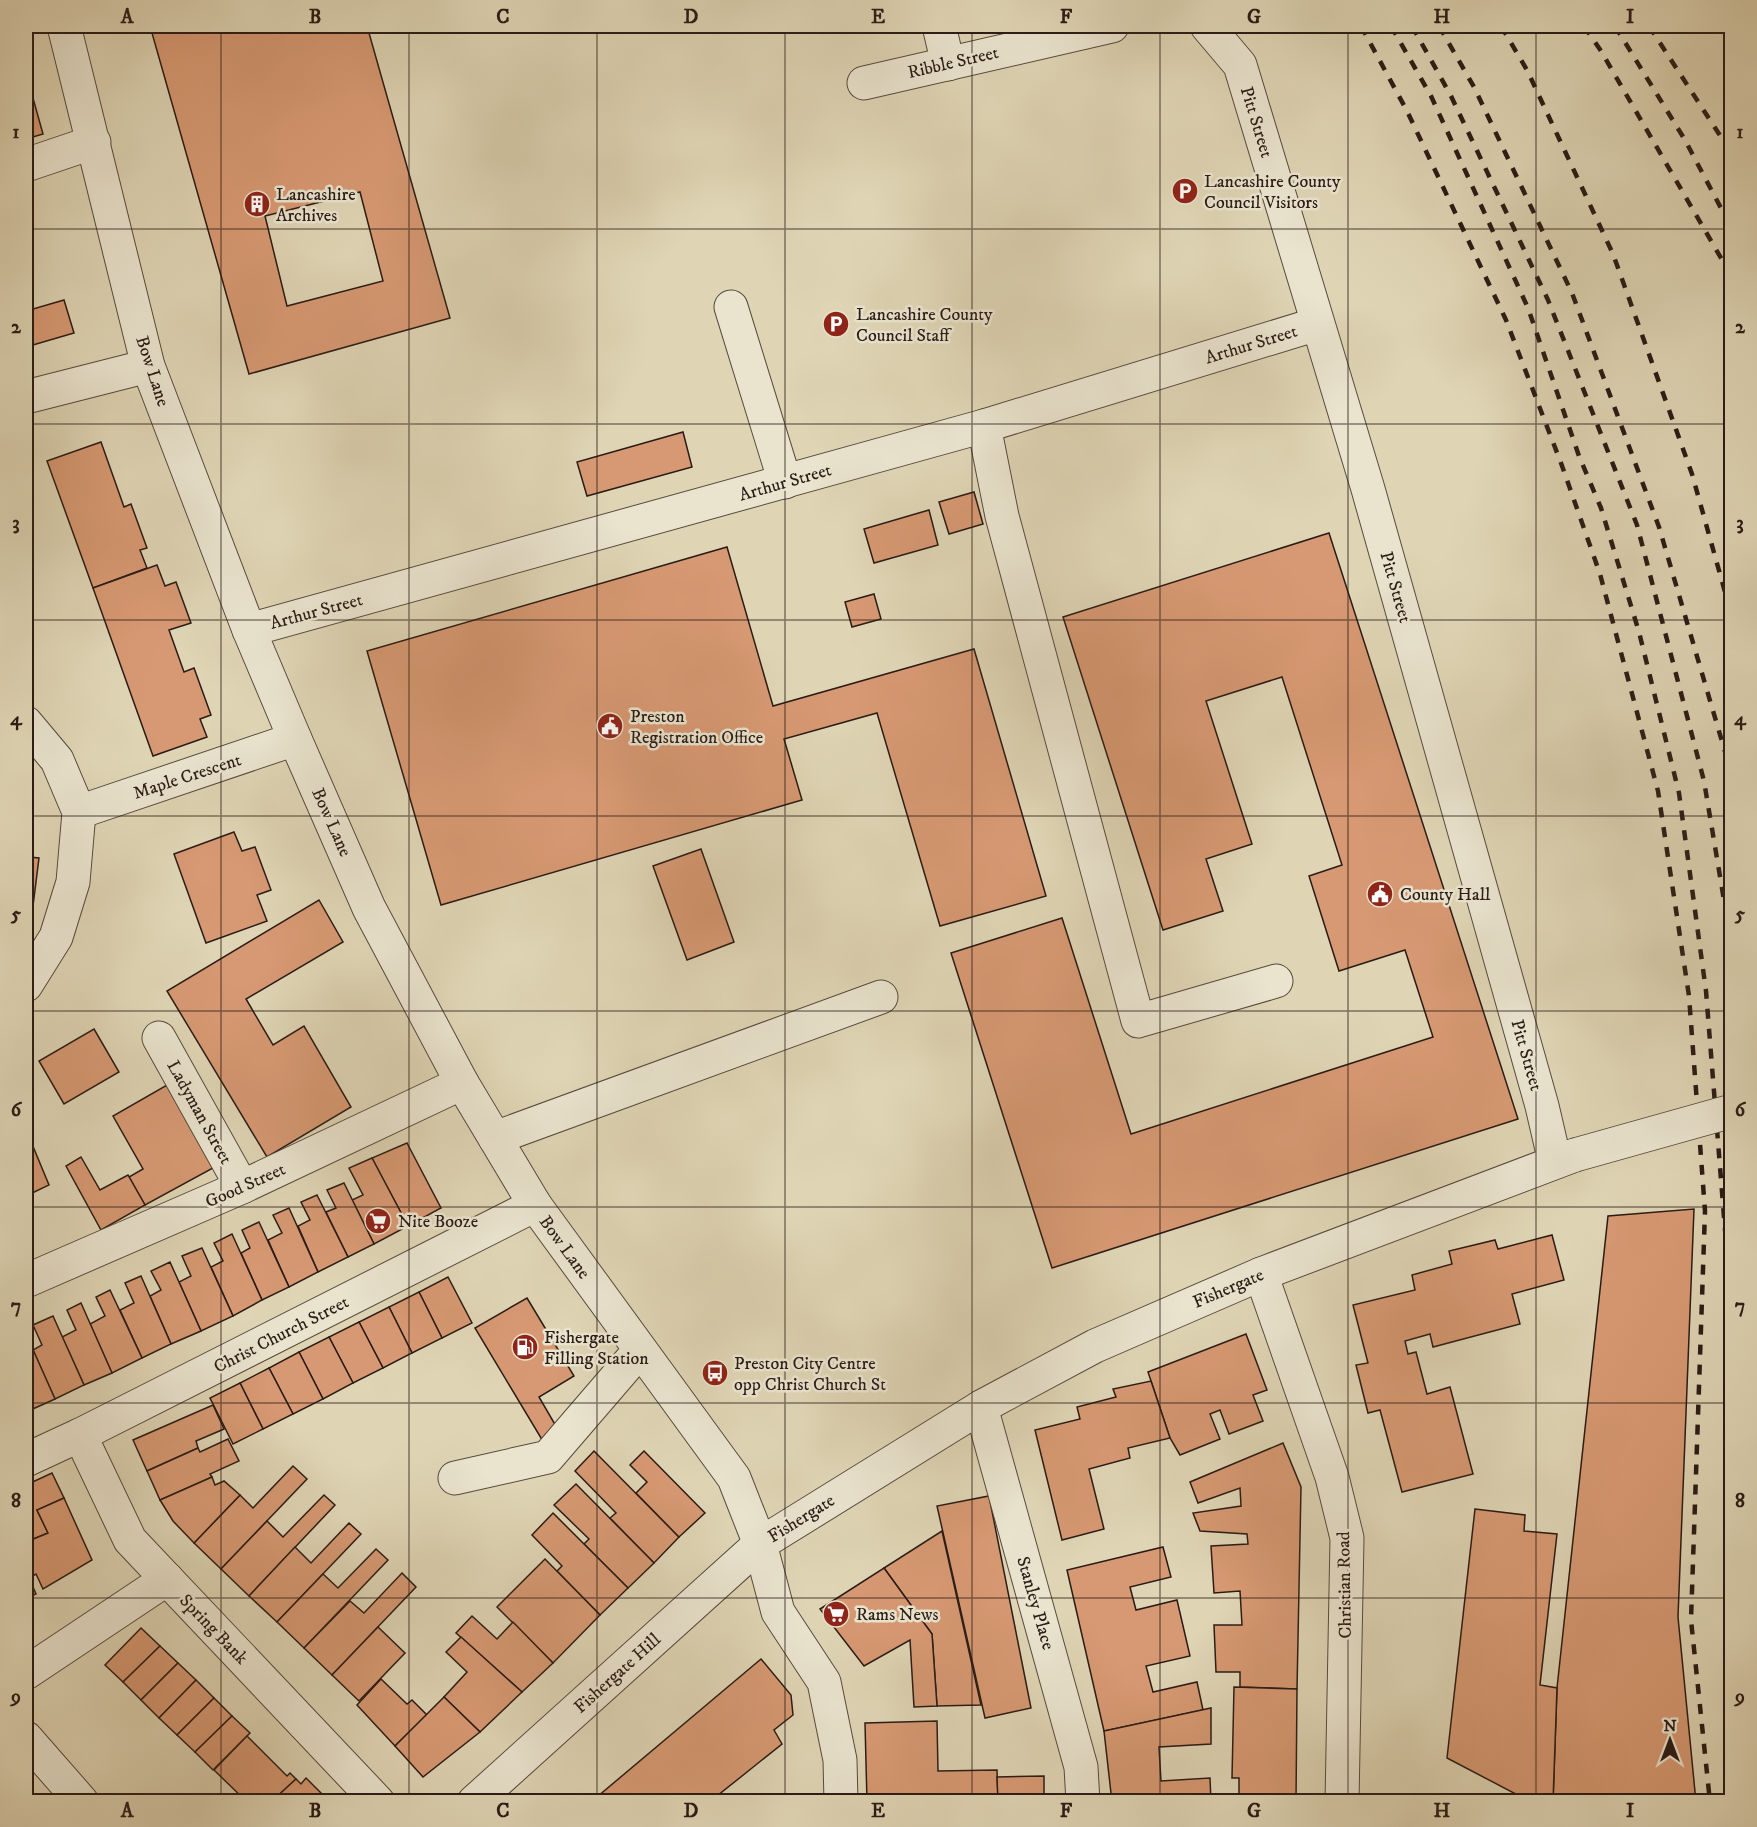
<svg xmlns="http://www.w3.org/2000/svg" width="1757" height="1827" font-family="'IM FELL DW Pica',serif">
	<style>
		.building { fill: #d79973; stroke: #2a1b16; stroke-width: 1.5; fill-rule: evenodd }
		.lines { fill: none; stroke-linecap: round; stroke-linejoin: round }
		.minor-casing { stroke: #574a3e; stroke-width: 35 }
		.minor { stroke: #eae4cf; stroke-width: 33 }
		.rail { stroke: #2a1b16; stroke-width: 4.5; stroke-dasharray: 10 10; stroke-linecap: butt }
		.minor-bridge-casing { stroke: #574a3e; stroke-width: 35; stroke-linecap: butt }
		.minor-bridge { stroke: #eae4cf; stroke-width: 33 }
		.grid { fill: none; stroke: #2a1b16; stroke-width: 1.5; stroke-opacity: 0.55 }
		.labels { text-anchor: middle; stroke-width: 5; stroke-linejoin: round; paint-order: stroke }
		.street-label { font-size: 18px; fill: #2a1b16; stroke: #eae4cf }
		.poi-label { font-size: 18px; fill: #2a1b16; stroke: #eae4cf; text-anchor: start }
		.neatline { fill: none; stroke: #2a1b16; stroke-width: 2 }
		.grid-label { font-size: 20px; text-anchor: middle; font-weight: bold; fill: #2a1b16 }
	</style>
	<rect width="100%" height="100%" fill="#dfd5b5"/>
	<filter id="stains"><feTurbulence type="fractalNoise" baseFrequency=".00333" numOctaves="4"/><feColorMatrix values="0 0 0 0 .2 0 0 0 0 .09 0 0 0 0 .02 0 0 0 .5 -.17"/></filter>
	<radialGradient id="worn" r=".72"><stop offset=".6" stop-color="#630" stop-opacity="0"/><stop offset="1" stop-color="#630" stop-opacity=".3"/></radialGradient>
	<!-- building -->
	<g class="building">
		<path d="M150,26H367L450,318L249,374ZM360,192L383,281L287,306L265,216Z"/>
		<polygon points="26,73 43,134 26,139"/>
		<polygon points="64,300 74,333 26,347 26,311"/>
		<polygon points="683,432 692,467 587,496 577,462"/>
		<polygon points="101,442 124,507 131,504 147,548 140,550 147,568 93,588 47,461"/>
		<polygon points="974,492 983,524 949,534 939,502"/>
		<polygon points="929,510 938,545 874,563 864,529"/>
		<polygon points="1329,533 1518,1119 1052,1268 951,953 1062,918 1131,1134 1433,1037 1405,950 1339,971 1309,876 1342,865 1282,677 1206,701 1252,844 1206,859 1223,911 1163,930 1063,617"/>
		<polygon points="727,547 773,706 974,649 1046,896 940,926 877,713 784,739 802,800 441,905 367,651"/>
		<polygon points="157,565 165,586 176,582 191,623 169,630 184,672 194,668 211,715 200,719 207,737 153,756 93,588"/>
		<polygon points="874,594 881,619 852,627 845,602"/>
		<polygon points="234,832 242,851 255,847 271,890 257,895 267,921 206,943 174,854"/>
		<polygon points="26,838 31,838 29,857 39,858 33,906 26,906"/>
		<polygon points="701,849 734,942 687,960 653,866"/>
		<polygon points="319,900 343,942 246,999 273,1045 304,1026 351,1107 267,1157 167,991"/>
		<polygon points="94,1029 119,1072 64,1104 39,1061"/>
		<polygon points="167,1085 213,1168 145,1205 129,1177 143,1169 113,1116"/>
		<polygon points="26,1132 27,1132 49,1185 26,1196"/>
		<polygon points="407,1143 441,1208 408,1226 372,1158"/>
		<polygon points="81,1157 100,1190 128,1175 145,1205 101,1230 66,1166"/>
		<polygon points="372,1158 408,1226 374,1244 352,1200 363,1195 349,1168"/>
		<polygon points="344,1183 374,1244 348,1257 326,1212 336,1208 327,1190"/>
		<polygon points="317,1195 348,1257 318,1272 298,1226 310,1220 301,1202"/>
		<polygon points="289,1208 318,1272 289,1287 268,1240 282,1233 273,1215"/>
		<polygon points="1694,1209 1678,1617 1696,1802 1553,1802 1557,1688 1608,1216"/>
		<polygon points="259,1222 289,1287 262,1300 241,1253 250,1248 242,1230"/>
		<polygon points="232,1234 262,1300 233,1316 211,1267 223,1261 214,1243"/>
		<polygon points="1552,1235 1564,1280 1512,1294 1520,1324 1433,1347 1430,1334 1405,1341 1408,1354 1416,1352 1427,1394 1450,1387 1473,1474 1402,1492 1380,1410 1368,1413 1356,1365 1368,1363 1353,1305 1415,1290 1412,1275 1452,1264 1449,1251 1495,1240 1498,1249"/>
		<polygon points="202,1248 233,1316 201,1331 179,1282 191,1276 182,1256"/>
		<polygon points="170,1262 201,1331 171,1344 150,1296 161,1290 151,1271"/>
		<polygon points="141,1276 171,1344 142,1358 120,1310 134,1303 125,1283"/>
		<polygon points="448,1277 472,1323 442,1338 419,1292"/>
		<polygon points="110,1290 142,1358 112,1373 90,1324 105,1316 96,1297"/>
		<polygon points="419,1292 442,1338 412,1353 389,1307"/>
		<polygon points="527,1298 574,1376 539,1397 560,1433 544,1443 475,1328"/>
		<polygon points="81,1303 112,1373 84,1385 62,1337 76,1330 67,1310"/>
		<polygon points="389,1307 412,1353 383,1368 359,1322"/>
		<polygon points="53,1316 84,1385 55,1399 33,1350 42,1345 33,1325"/>
		<polygon points="359,1322 383,1368 353,1383 329,1337"/>
		<polygon points="26,1334 55,1399 26,1412"/>
		<polygon points="1246,1334 1267,1390 1253,1395 1263,1421 1229,1434 1220,1410 1210,1414 1220,1439 1180,1455 1170,1438 1148,1372"/>
		<polygon points="329,1337 353,1383 323,1399 299,1352"/>
		<polygon points="299,1352 323,1399 293,1414 269,1368"/>
		<polygon points="269,1368 293,1414 263,1429 240,1383"/>
		<polygon points="1151,1381 1170,1438 1128,1448 1130,1458 1089,1469 1104,1529 1062,1540 1035,1430 1080,1419 1077,1407 1116,1397 1113,1389"/>
		<polygon points="240,1383 263,1429 233,1444 210,1398"/>
		<polygon points="213,1405 224,1429 196,1441 198,1448 147,1471 133,1440"/>
		<polygon points="228,1439 239,1461 210,1474 212,1477 160,1500 147,1471 198,1448 200,1452"/>
		<polygon points="1283,1443 1301,1487 1297,1689 1240,1687 1240,1672 1216,1672 1214,1625 1242,1625 1240,1591 1214,1593 1211,1546 1248,1544 1247,1534 1200,1531 1193,1513 1241,1506 1240,1488 1198,1503 1190,1482"/>
		<polygon points="594,1451 679,1537 654,1563 610,1518 616,1513 575,1471"/>
		<polygon points="644,1451 705,1513 679,1537 636,1493 647,1482 630,1465"/>
		<polygon points="293,1466 307,1479 221,1569 194,1543 240,1495 253,1508"/>
		<polygon points="52,1473 64,1498 37,1510 48,1533 26,1542 26,1485"/>
		<polygon points="212,1477 215,1485 224,1481 240,1495 194,1543 173,1521 160,1500"/>
		<polygon points="576,1484 654,1563 628,1588 584,1544 589,1539 554,1505"/>
		<polygon points="324,1495 335,1505 249,1596 221,1569 267,1521 283,1537"/>
		<polygon points="989,1496 1031,1708 985,1718 937,1506"/>
		<polygon points="64,1498 92,1560 43,1589 36,1574 29,1578 36,1594 26,1599 26,1558 28,1557 26,1550 26,1542 48,1533 37,1510"/>
		<polygon points="1475,1509 1525,1515 1524,1531 1557,1534 1540,1685 1557,1688 1553,1802 1531,1802 1447,1758"/>
		<polygon points="553,1513 628,1588 600,1615 557,1571 562,1566 532,1535"/>
		<polygon points="349,1523 361,1534 277,1622 249,1596 295,1547 311,1563"/>
		<polygon points="942,1531 981,1705 937,1706 932,1634 884,1568"/>
		<polygon points="1163,1547 1171,1577 1130,1587 1136,1610 1177,1600 1190,1656 1146,1666 1153,1692 1197,1682 1203,1710 1104,1731 1067,1570"/>
		<polygon points="376,1549 388,1560 304,1648 277,1622 323,1574 338,1588"/>
		<polygon points="545,1559 600,1615 553,1663 497,1607"/>
		<polygon points="884,1568 932,1634 937,1706 914,1707 910,1640 864,1666 820,1609"/>
		<polygon points="402,1573 416,1587 332,1675 304,1648 350,1601 364,1613"/>
		<polygon points="472,1616 497,1639 513,1622 553,1663 522,1692 456,1633"/>
		<polygon points="378,1627 405,1653 359,1701 332,1675"/>
		<polygon points="141,1628 160,1646 123,1682 105,1665"/>
		<polygon points="461,1637 522,1692 480,1732 444,1697 467,1672 446,1652"/>
		<polygon points="160,1646 178,1663 141,1700 123,1682"/>
		<polygon points="761,1659 791,1695 793,1715 774,1730 782,1744 717,1796 716,1802 591,1802"/>
		<polygon points="178,1663 196,1680 159,1718 141,1700"/>
		<polygon points="381,1679 407,1704 412,1700 427,1715 395,1746 357,1705"/>
		<polygon points="196,1680 214,1698 177,1735 159,1718"/>
		<polygon points="1234,1687 1297,1689 1296,1802 1220,1802 1220,1794 1239,1794 1239,1778 1232,1778"/>
		<polygon points="444,1697 480,1732 423,1777 395,1746"/>
		<polygon points="214,1698 232,1716 195,1752 177,1735"/>
		<polygon points="1211,1708 1211,1744 1159,1747 1161,1781 1210,1778 1211,1802 1112,1802 1104,1731"/>
		<polygon points="232,1716 250,1733 213,1770 195,1752"/>
		<polygon points="937,1721 938,1771 997,1770 998,1799 867,1802 865,1723"/>
		<polygon points="247,1736 287,1776 290,1773 296,1779 271,1802 247,1802 214,1770"/>
		<polygon points="1044,1776 1044,1802 998,1802 997,1777"/>
		<polygon points="306,1778 330,1802 271,1802 296,1779 301,1784"/>
	</g>
	<g class="lines">
		<defs>
			<g id="minor">
				<polyline points="64,26 148,366 249,630 295,739 369,908 462,1083 535,1205 734,1478 760,1544 778,1612 824,1682 840,1760 841,1802"/>
				<polyline points="939,26 948,64"/>
				<polyline points="1207,26 1240,65 1368,489 1542,1106 1555,1162"/>
				<polyline points="864,83 1112,26"/>
				<polyline points="26,165 94,142"/>
				<polyline points="731,307 785,482"/>
				<polyline points="26,397 148,366"/>
				<polyline points="984,426 1002,516 1138,1021 1276,981"/>
				<polyline points="249,630 984,426 1317,324"/>
				<polyline points="26,723 57,760 79,812 73,882 56,937 26,985"/>
				<polyline points="79,812 295,739"/>
				<polyline points="159,1038 242,1187"/>
				<polyline points="495,1138 881,997"/>
				<polyline points="1261,1274 1332,1477 1347,1538 1342,1802"/>
				<polyline points="26,1281 242,1187 462,1083"/>
				<polyline points="981,1407 1081,1767 1083,1802"/>
				<polyline points="80,1435 130,1540 378,1802"/>
				<polyline points="26,1460 80,1435 535,1205"/>
				<polyline points="455,1478 548,1457 640,1350"/>
				<polyline points="26,1673 167,1579"/>
				<polyline points="26,1738 82,1802"/>
				<polyline points="474,1802 760,1544 981,1407 1095,1346 1261,1274 1575,1155"/>
			</g>
		</defs>
		<!-- minor casing -->
		<use href="#minor" class="minor-casing"/>
		<!-- minor -->
		<use href="#minor" class="minor"/>
		<!-- rail -->
		<g class="rail">
			<polyline points="1361,26 1407,111 1506,320 1561,463 1600,574 1658,791 1689,996 1705,1211 1691,1620 1710,1802"/>
			<polyline points="1391,26 1431,96 1528,308 1579,456 1601,508 1639,632 1679,793 1706,991 1731,1305 1732,1481"/>
			<polyline points="1412,26 1451,96 1548,300 1637,525 1704,781 1732,948"/>
			<polyline points="1439,26 1474,87 1572,293 1659,527 1726,755 1732,783"/>
			<polyline points="1501,26 1527,70 1613,254 1692,474 1732,617"/>
			<polyline points="1584,26 1601,51 1732,277"/>
			<polyline points="1615,26 1685,140 1732,229"/>
			<polyline points="1649,26 1732,154"/>
		</g>
		<defs>
			<polyline id="minor-bridge" points="1575,1155 1732,1111"/>
		</defs>
		<!-- minor-bridge casing -->
		<use href="#minor-bridge" class="minor-bridge-casing"/>
		<!-- minor-bridge -->
		<use href="#minor-bridge" class="minor-bridge"/>
	</g>
	<!-- grid -->
	<path class="grid" d="M221,26V1802M409,26V1802M597,26V1802M785,26V1802M972,26V1802M1160,26V1802M1348,26V1802M1536,26V1802M26,229H1732M26,424H1732M26,620H1732M26,816H1732M26,1011H1732M26,1207H1732M26,1403H1732M26,1598H1732"/>
	<!-- icons -->
	<defs>
		<symbol id="parking-disc" viewBox="-11 -11 22 22"><circle r="9.5" fill="#8f2418" stroke="#eae4cf"/><path d="M-3.5-5.5H1a3.5 3.5 0 0 1 0 7H-1V5.5H-3.5ZM-1-3.4V-.6H.8a1.4 1.4 0 0 0 0-2.8Z" fill="#fff"/></symbol>
		<symbol id="building-disc" viewBox="-11 -11 22 22"><circle r="9.5" fill="#8f2418" stroke="#eae4cf"/><path d="M-4-6H4V6H1V3H-1V6H-4ZM-2.5-4.3h1.7v1.8h-1.7ZM.8-4.3h1.7v1.8H.8ZM-2.5-1h1.7V.8h-1.7ZM.8-1h1.7V.8H.8Z" fill="#fff"/></symbol>
		<symbol id="civic-disc" viewBox="-11 -11 22 22"><circle r="9.5" fill="#8f2418" stroke="#eae4cf"/><path d="M-.6-6.5H3V-4.5H.6V-3L4-1V1h2V6H-6V1h2V-1L-.6-3ZM-1.2 2.5V6h2.4V2.5Z" fill="#fff"/></symbol>
		<symbol id="supermarket-disc" viewBox="-11 -11 22 22"><circle r="9.5" fill="#8f2418" stroke="#eae4cf"/><path d="M-6-5.5h2.5l.6 2H6L4.5 2H-2.5L-4.4-4H-6ZM-1.5 3.2a1.3 1.3 0 1 0 .1 0ZM3 3.2a1.3 1.3 0 1 0 .1 0Z" fill="#fff"/></symbol>
		<symbol id="fuel-disc" viewBox="-11 -11 22 22"><circle r="9.5" fill="#8f2418" stroke="#eae4cf"/><path d="M-5.5-6h7V0h2V4h1.3V-2.5L3-4.5l.8-.8L6-3V5H2.5V1h-1V6h-7ZM-4.2-4.7v3.2H.2V-4.7Z" fill="#fff"/></symbol>
		<symbol id="bus-disc" viewBox="-11 -11 22 22"><circle r="9.5" fill="#8f2418" stroke="#eae4cf"/><path d="M-5-6H5V4H4V6H2V4H-2V6H-4V4H-5ZM-3.5-4V0h7V-4ZM-3.5 1.2v1.5H-2V1.2ZM2 1.2v1.5H3.5V1.2Z" fill="#fff"/></symbol>
	</defs>
	<g fill-rule="evenodd">
		<use href="#parking-disc" x="1170" y="176" width="30" height="30"/>
		<use href="#building-disc" x="242" y="189" width="30" height="30"/>
		<use href="#parking-disc" x="821" y="309" width="30" height="30"/>
		<use href="#civic-disc" x="595" y="711" width="30" height="30"/>
		<use href="#civic-disc" x="1365" y="879" width="30" height="30"/>
		<use href="#supermarket-disc" x="363" y="1206" width="30" height="30"/>
		<use href="#fuel-disc" x="510" y="1332" width="30" height="30"/>
		<use href="#bus-disc" x="700" y="1358" width="30" height="30"/>
		<use href="#supermarket-disc" x="821" y="1599" width="30" height="30"/>
	</g>
	<g class="labels">
		<!-- street labels -->
		<g class="street-label">
			<text transform="translate(953 62) rotate(-13)" y="6">Ribble Street</text>
			<text transform="translate(1257 122) rotate(73)" y="6">Pitt Street</text>
			<text transform="translate(1251 344) rotate(-17)" y="6">Arthur Street</text>
			<text transform="translate(153 371) rotate(72)" y="6">Bow Lane</text>
			<text transform="translate(785 482) rotate(-16)" y="6">Arthur Street</text>
			<text transform="translate(1396 587) rotate(74)" y="6">Pitt Street</text>
			<text transform="translate(316 611) rotate(-15)" y="6">Arthur Street</text>
			<text transform="translate(187 776) rotate(-18)" y="6">Maple Crescent</text>
			<text transform="translate(332 822) rotate(66)" y="6">Bow Lane</text>
			<text transform="translate(1527 1055) rotate(74)" y="6">Pitt Street</text>
			<text transform="translate(200 1112) rotate(61)" y="6">Ladyman Street</text>
			<text transform="translate(245 1185) rotate(-24)" y="6">Good Street</text>
			<text transform="translate(565 1247) rotate(54)" y="6">Bow Lane</text>
			<text transform="translate(1228 1288) rotate(-23)" y="6">Fishergate</text>
			<text transform="translate(281 1334) rotate(-27)" y="6">Christ Church Street</text>
			<text transform="translate(801 1518) rotate(-32)" y="6">Fishergate</text>
			<text transform="translate(1344 1585) rotate(-91)" y="6">Christian Road</text>
			<text transform="translate(1036 1603) rotate(74)" y="6">Stanley Place</text>
			<text transform="translate(214 1629) rotate(46)" y="6">Spring Bank</text>
			<text transform="translate(617 1673) rotate(-42)" y="6">Fishergate Hill</text>
		</g>
		<!-- poi labels -->
		<g class="poi-label">
			<text x="1204" y="187">Lancashire County<tspan x="1204" dy="21">Council Visitors</tspan></text>
			<text x="276" y="200">Lancashire<tspan x="276" dy="21">Archives</tspan></text>
			<text x="856" y="320">Lancashire County<tspan x="856" dy="21">Council Staff</tspan></text>
			<text x="630" y="722">Preston<tspan x="630" dy="21">Registration Office</tspan></text>
			<text x="1400" y="900">County Hall</text>
			<text x="398" y="1227">Nite Booze</text>
			<text x="544" y="1343">Fishergate<tspan x="544" dy="21">Filling Station</tspan></text>
			<text x="734" y="1369">Preston City Centre<tspan x="734" dy="21">opp Christ Church St</tspan></text>
			<text x="856" y="1620">Rams News</text>
		</g>
	</g>
	<!-- margin -->
	<rect width="1757" height="1827" fill="none" stroke="#dfd5b5" stroke-width="66"/>
	<!-- north arrow -->
	<g transform="translate(1670 1740)" stroke="#eae4cf" stroke-width="4.5" paint-order="stroke">
	<path d="M0-4.5L10 22L0 15L-10 22Z" fill="#2a1b16"/>
	<text y="-9" font-size="16" font-weight="bold" text-anchor="middle" fill="#2a1b16">N</text>
	</g>
	<rect x="33" y="33" width="1691" height="1761" class="neatline"/>
	<g class="grid-label">
		<text x="127" y="23">A</text>
		<text x="315" y="23">B</text>
		<text x="503" y="23">C</text>
		<text x="691" y="23">D</text>
		<text x="878" y="23">E</text>
		<text x="1066" y="23">F</text>
		<text x="1254" y="23">G</text>
		<text x="1442" y="23">H</text>
		<text x="1630" y="23">I</text>
		<text x="16" y="138">1</text>
		<text x="1740" y="138">1</text>
		<text x="16" y="333">2</text>
		<text x="1740" y="333">2</text>
		<text x="16" y="529">3</text>
		<text x="1740" y="529">3</text>
		<text x="16" y="725">4</text>
		<text x="1740" y="725">4</text>
		<text x="16" y="920">5</text>
		<text x="1740" y="920">5</text>
		<text x="16" y="1116">6</text>
		<text x="1740" y="1116">6</text>
		<text x="16" y="1312">7</text>
		<text x="1740" y="1312">7</text>
		<text x="16" y="1507">8</text>
		<text x="1740" y="1507">8</text>
		<text x="16" y="1703">9</text>
		<text x="1740" y="1703">9</text>
		<text x="127" y="1817">A</text>
		<text x="315" y="1817">B</text>
		<text x="503" y="1817">C</text>
		<text x="691" y="1817">D</text>
		<text x="878" y="1817">E</text>
		<text x="1066" y="1817">F</text>
		<text x="1254" y="1817">G</text>
		<text x="1442" y="1817">H</text>
		<text x="1630" y="1817">I</text>
	</g>
	<rect width="100%" height="100%" filter="url(#stains)"/>
	<rect width="100%" height="100%" fill="url(#worn)"/>
</svg>
